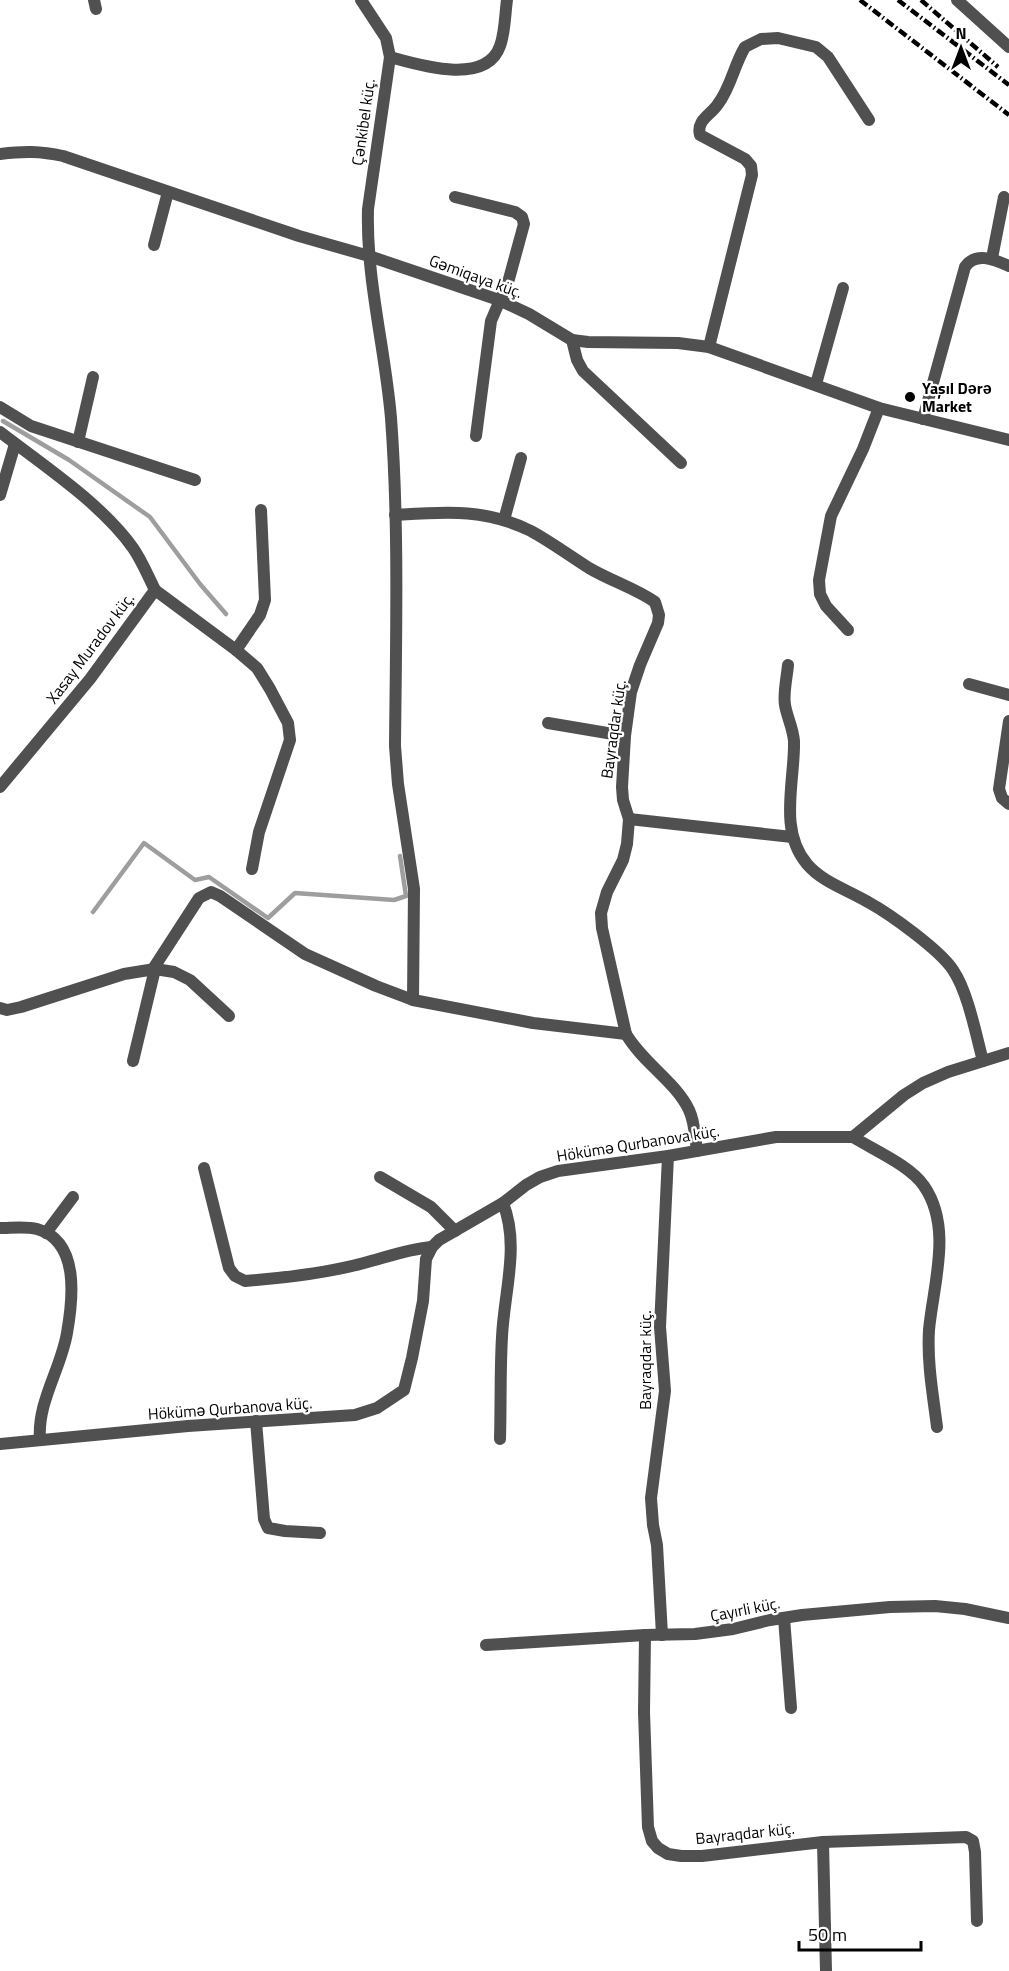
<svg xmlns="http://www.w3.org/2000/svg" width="1009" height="1971" font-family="'Titillium Web',sans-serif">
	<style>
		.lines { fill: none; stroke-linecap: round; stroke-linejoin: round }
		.stream { stroke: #9e9e9e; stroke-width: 4.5 }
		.minor { stroke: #505050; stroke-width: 12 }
		.rail { stroke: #000; stroke-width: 4.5; stroke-dasharray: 9 3 1.5 3; stroke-linecap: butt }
		.poi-dot { fill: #000; stroke: #fff; stroke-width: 2 }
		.labels { text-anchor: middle; stroke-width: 4.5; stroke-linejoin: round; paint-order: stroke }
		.street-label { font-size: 16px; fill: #000; stroke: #fff }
		.poi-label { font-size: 16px; font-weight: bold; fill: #000; stroke: #fff; text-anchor: start }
	</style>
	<rect width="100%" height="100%" fill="#fff"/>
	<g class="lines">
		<!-- stream -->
		<g class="stream">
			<polyline points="3,421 69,460 150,517 200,584 226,614"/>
			<polyline points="93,912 144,843 195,880 209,877 268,918 295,893 394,900 406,896 400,856"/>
		</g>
		<!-- minor -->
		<g class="minor">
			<polyline points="94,0 96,9"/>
			<path d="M361,0L386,38L390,57L368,209C366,280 385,347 391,418C399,526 396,637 395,746L398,784L414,889L413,1000"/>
			<polyline points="957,0 1009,47"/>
			<path d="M390,57C419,65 486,86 500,46C505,33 505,14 507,0"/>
			<path d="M0,154C24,151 40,151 63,156L299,236L369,256L499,300L529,314L572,340L588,342L678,343L709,347L879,408L1009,440"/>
			<polyline points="455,197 515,212 522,217 524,224 509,279 491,321 476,436"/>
			<polyline points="154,245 168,192"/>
			<polyline points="992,258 1004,197"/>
			<polyline points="572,340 577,360 583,371 681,463"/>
			<path d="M709,347L752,175L751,166L745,159L700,135C696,120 711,115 718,104C731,87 734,65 745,47L761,39L778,38L816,47L828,57L869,120"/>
			<polyline points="816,384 843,288"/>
			<polyline points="0,407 31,426 195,480"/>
			<path d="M923,419L965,267C976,251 995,260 1009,266"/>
			<path d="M0,432C43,465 102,504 133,548C142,561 148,576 155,590L90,679L0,787"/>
			<polyline points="78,442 93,377"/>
			<polyline points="0,495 15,444"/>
			<path d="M395,515C444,512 485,508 531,531C551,542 570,556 589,568C611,581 635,588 655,602L659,615L658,623L640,665L631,692L625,736L622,787L623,800L629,819L627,844L623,860L607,892L601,913L602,928L626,1034C643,1063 676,1082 689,1110C695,1122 695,1138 697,1151"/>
			<polyline points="504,520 521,458"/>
			<polyline points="155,590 236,650 257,668 270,689 288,723 290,740 259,832 252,869"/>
			<polyline points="848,630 826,606 820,594 819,580 831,516 863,449 879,408"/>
			<polyline points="236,650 260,615 265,600 261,510"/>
			<path d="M788,665C787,677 783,693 785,705C787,717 793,728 794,741C795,781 778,830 807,864C822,882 848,890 868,902C890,914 940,950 953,970C968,992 976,1035 983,1061"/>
			<polyline points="969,684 1009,695"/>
			<polyline points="1009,721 999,789 1002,798 1009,804"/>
			<polyline points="548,723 625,736"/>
			<polyline points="629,819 792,837"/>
			<polyline points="153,969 199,898 211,892 220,896 305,954 376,986 413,1000 533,1023 626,1034"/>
			<polyline points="0,1008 7,1010 21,1007 124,974 155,969 174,972 190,980 229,1016"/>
			<polyline points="133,1061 155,969"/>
			<path d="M853,1137C874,1150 911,1166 924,1186C953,1228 933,1285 929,1330C927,1363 933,1395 937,1427"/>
			<path d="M204,1168L229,1268L235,1276L245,1281C284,1278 326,1273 364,1263C387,1257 408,1249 432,1247"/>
			<polyline points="380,1177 431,1207 455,1231"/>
			<path d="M0,1228C11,1228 26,1226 37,1229C80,1241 73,1299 67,1333C61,1369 37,1402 40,1440"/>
			<polyline points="46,1233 73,1197"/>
			<polyline points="256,1421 264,1519 268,1528 285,1531 320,1533"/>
			<path d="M500,1439C501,1405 500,1371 502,1337C504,1292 520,1246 503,1203"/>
			<polyline points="0,1444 188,1426 355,1415 377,1408 404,1390 412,1358 423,1301 426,1259 432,1247 439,1240 503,1203 526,1185 540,1177 558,1171 668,1156 776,1137 853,1137 904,1095 923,1083 948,1072 1009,1053"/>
			<polyline points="784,1618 791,1708"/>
			<polyline points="645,1635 644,1712 648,1827 652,1841 658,1848 668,1854 681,1856 702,1856 823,1842 966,1837 973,1841 975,1852 977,1921"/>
			<polyline points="662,1635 657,1545 653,1525 651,1498 665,1391 660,1327 668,1156"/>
			<polyline points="486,1645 645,1635 695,1634 733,1629 770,1620 802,1615 890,1607 935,1606 965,1609 1009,1618"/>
			<polyline points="823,1842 826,1971"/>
		</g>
		<!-- rail -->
		<g class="rail">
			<polyline points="860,0 1009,115"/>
			<polyline points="898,0 1009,85"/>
			<polyline points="921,0 998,67"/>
		</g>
	</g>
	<!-- markers -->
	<circle class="poi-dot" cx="910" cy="397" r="6"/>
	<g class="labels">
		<!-- street labels -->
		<g class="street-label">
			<text transform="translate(363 122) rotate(-82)" y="6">Çənkibel küç.</text>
			<text transform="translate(476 276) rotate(20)" y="6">Gəmiqaya küç.</text>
			<text transform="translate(90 648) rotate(-53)" y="6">Xasay Muradov küç.</text>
			<text transform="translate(613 729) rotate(-82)" y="6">Bayraqdar küç.</text>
			<text transform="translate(638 1143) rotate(-9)" y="6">Hökümə Qurbanova küç.</text>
			<text transform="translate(645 1360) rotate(-90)" y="6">Bayraqdar küç.</text>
			<text transform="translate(230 1408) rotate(-4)" y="6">Hökümə Qurbanova küç.</text>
			<text transform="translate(745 1609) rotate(-11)" y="6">Çayırli küç.</text>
			<text transform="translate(745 1833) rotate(-6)" y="6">Bayraqdar küç.</text>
		</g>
		<!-- poi labels -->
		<g class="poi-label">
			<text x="922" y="394">Yaşıl Dərə<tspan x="922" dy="18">Market</tspan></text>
		</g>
	</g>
	<!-- north arrow -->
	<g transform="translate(961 48)" stroke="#ffffff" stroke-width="4.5" paint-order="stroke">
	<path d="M0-4.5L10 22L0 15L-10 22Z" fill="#000000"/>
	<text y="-9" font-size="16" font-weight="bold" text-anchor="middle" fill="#000000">N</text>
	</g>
	<!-- scale -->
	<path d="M799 1941v9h122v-9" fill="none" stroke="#000000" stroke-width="3"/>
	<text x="808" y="1941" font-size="18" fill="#000000" stroke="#ffffff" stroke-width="4.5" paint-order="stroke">50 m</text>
</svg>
